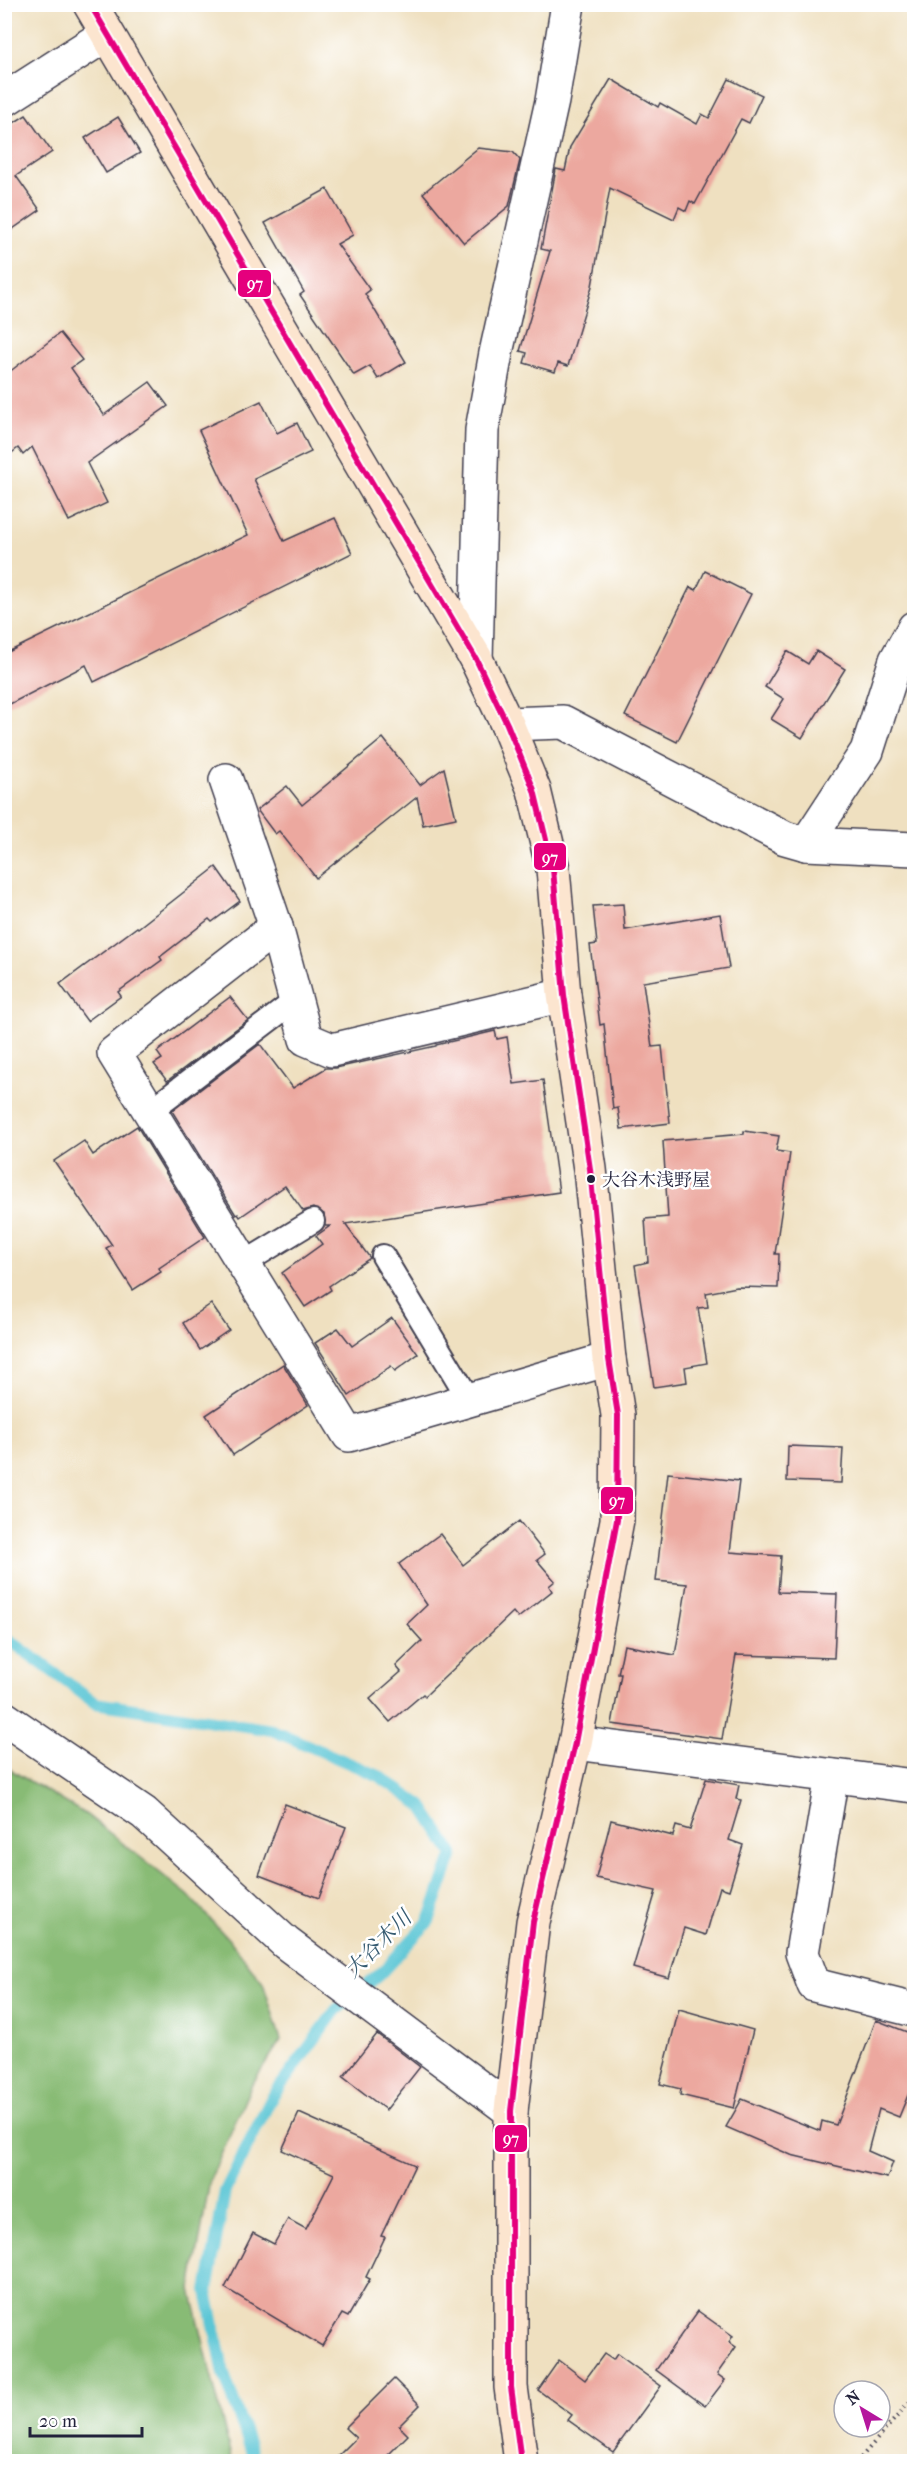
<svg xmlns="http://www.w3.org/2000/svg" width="919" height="2466" font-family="'IM FELL French Canon','Noto Serif JP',serif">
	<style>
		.forest { fill: #88bb75; stroke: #556e58; stroke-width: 1.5 }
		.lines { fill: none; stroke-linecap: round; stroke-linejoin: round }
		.stream { stroke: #5bc6d5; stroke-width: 12 }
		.building { fill: #eca89f }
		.lane-casing { stroke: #413e4f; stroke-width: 26 }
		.street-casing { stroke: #413e4f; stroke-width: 36 }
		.secondary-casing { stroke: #413e4f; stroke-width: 36 }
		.path { stroke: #413e4f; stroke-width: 4; stroke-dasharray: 1.5 4.5; stroke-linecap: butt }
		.lane { stroke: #fff; stroke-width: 22 }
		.street { stroke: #fff; stroke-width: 33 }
		.secondary { stroke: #fce5cf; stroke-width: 33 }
		.bus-1-casing { stroke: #fff; stroke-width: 10 }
		.bus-1 { stroke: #e5007d; stroke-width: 6 }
		.bus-dot { fill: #22223b; stroke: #fff; stroke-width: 2 }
		.labels { text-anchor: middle; stroke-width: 5; stroke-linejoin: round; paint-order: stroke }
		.bus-label { font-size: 18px; fill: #22223b; stroke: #fff; text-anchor: start }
		.water-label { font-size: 21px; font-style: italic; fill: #365b71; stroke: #fff }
		.line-badge { stroke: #fff; stroke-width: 2 }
		.badge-label { font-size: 16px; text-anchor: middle; font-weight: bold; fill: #fff }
	</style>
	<rect width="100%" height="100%" fill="#fff"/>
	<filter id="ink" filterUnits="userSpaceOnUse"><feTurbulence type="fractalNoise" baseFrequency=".0167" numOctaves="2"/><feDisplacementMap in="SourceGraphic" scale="12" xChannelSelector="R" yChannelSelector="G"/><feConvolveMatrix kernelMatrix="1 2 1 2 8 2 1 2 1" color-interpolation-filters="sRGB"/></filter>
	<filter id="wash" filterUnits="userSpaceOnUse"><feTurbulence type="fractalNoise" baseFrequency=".008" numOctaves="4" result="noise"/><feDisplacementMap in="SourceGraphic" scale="24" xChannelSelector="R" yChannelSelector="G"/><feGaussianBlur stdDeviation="1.35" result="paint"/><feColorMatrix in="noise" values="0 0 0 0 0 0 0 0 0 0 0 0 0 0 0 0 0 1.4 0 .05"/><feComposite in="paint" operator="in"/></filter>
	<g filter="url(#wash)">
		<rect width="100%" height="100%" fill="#efe0c0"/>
		<!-- forest -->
		<polygon class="forest" points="4,1766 87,1815 188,1895 232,1943 263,1983 281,2040 251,2086 210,2180 191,2290 232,2461 5,2461"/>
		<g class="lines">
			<!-- stream -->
			<polyline class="stream" points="4,1636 95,1703 272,1730 379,1776 422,1806 453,1854 429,1921 380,1974 336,2010 271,2099 225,2191 207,2291 224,2374 255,2462"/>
		</g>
		<g id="blocks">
			<!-- building -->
			<g class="building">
				<polygon points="611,79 658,107 660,103 697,124 702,114 709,118 729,79 762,95 749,123 741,119 695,204 690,201 686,211 679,207 674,219 610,188 592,286 568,366 558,363 555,372 524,363 527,353 520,351 550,251 541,249 556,169 565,171 570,147"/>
				<polygon points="26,115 52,152 16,176 40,210 4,235 4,129"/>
				<polygon points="118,117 140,153 106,173 85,138"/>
				<polygon points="478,148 513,152 520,160 509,206 464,243 423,193"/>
				<polygon points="327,189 353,235 337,244 370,290 365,294 406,362 378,379 370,366 354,375 300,295 304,292 265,223"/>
				<polygon points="60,333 82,360 71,368 104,415 150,382 168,406 87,463 107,503 69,521 32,447 23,455 18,448 4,459 4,376"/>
				<polygon points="261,401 277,433 297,423 311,452 254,479 284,541 335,518 352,553 94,682 86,665 4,707 4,654 248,535 199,430"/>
				<polygon points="705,571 751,594 677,742 625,716 690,587 696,590"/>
				<polygon points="787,651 808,664 816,651 845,669 802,738 771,719 784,699 765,687"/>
				<polygon points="383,738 420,785 444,768 456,818 423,825 417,797 316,878 279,831 275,834 257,810 287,786 302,805"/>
				<polygon points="216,867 240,901 212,922 209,919 160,957 162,960 118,992 121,996 87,1021 60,984 137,927 138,928"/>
				<polygon points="623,904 625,930 720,914 729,968 643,982 652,1047 662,1046 670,1123 621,1129 618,1108 613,1109 604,1024 600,1025 590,945 597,944 593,906"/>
				<polygon points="230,997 248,1020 167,1081 154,1064 162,1059 157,1052"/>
				<polygon points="495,1031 497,1039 507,1037 514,1084 543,1080 559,1192 345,1224 370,1258 329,1286 331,1290 305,1307 282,1273 322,1244 316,1236 330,1226 325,1226 324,1214 313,1208 303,1211 285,1186 240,1217 238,1214 236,1215 172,1111 260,1044 293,1088 326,1068 336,1068 436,1046 436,1045"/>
				<polygon points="137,1126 205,1237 159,1268 161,1272 133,1290 106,1248 112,1245 54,1161 84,1141 93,1155"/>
				<polygon points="744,1131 779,1136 776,1151 790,1153 775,1254 779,1254 778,1288 737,1287 706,1293 708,1307 698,1308 707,1363 685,1367 687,1382 654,1387 635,1265 648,1262 645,1219 668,1217 663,1141 744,1134"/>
				<polygon points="211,1304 229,1330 200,1350 183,1323"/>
				<polygon points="392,1318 418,1354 395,1371 391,1366 349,1396 315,1343 338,1328 352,1346"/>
				<polygon points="283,1364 308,1405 233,1455 206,1415"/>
				<polygon points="788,1446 843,1448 841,1483 787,1481"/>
				<polygon points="668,1473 739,1481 730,1552 781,1556 778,1592 837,1594 834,1658 736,1655 722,1739 612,1724 621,1674 618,1674 624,1645 675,1655 687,1584 656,1581"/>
				<polygon points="519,1521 545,1554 537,1560 555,1581 549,1586 552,1591 518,1618 513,1612 425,1696 423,1694 390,1722 370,1699 401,1672 396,1666 422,1641 407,1624 427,1605 399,1564 440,1534 463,1565"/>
				<polygon points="706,1779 739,1785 736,1799 741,1800 729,1840 743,1845 729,1890 720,1887 706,1935 684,1928 669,1978 633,1968 656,1891 596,1878 611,1820 673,1836 676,1826 690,1830"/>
				<polygon points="285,1804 346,1827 319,1898 259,1875"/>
				<polygon points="679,2009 753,2030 734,2108 680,2095 681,2089 660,2084"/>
				<polygon points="876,2020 915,2035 915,2078 899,2117 879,2109 868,2151 893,2162 887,2178 791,2155 726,2127 742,2099 820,2131 822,2121 836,2125"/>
				<polygon points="377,2034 420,2067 386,2110 343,2077"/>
				<polygon points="299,2113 415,2165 381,2236 385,2237 366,2277 370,2279 348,2317 342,2314 322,2346 225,2288 253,2233 274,2244 288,2219 306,2229 334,2174 282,2150"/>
				<polygon points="698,2311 733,2336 729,2342 736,2347 717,2374 725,2380 705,2406 656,2370"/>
				<polygon points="604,2354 613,2360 617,2354 661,2386 613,2452 568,2420 572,2415 538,2390 559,2360 585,2380"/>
				<polygon points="394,2379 420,2405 399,2426 408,2435 381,2462 332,2462 356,2438 345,2428"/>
			</g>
		</g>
	</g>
	<g filter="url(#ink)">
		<use href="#blocks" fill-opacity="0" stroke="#413e4f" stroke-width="1.5"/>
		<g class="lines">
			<defs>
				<g id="lane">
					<polyline points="150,1111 296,1000"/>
					<polyline points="383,1256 469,1399"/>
					<polyline points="244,1263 313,1221"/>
				</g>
				<g id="street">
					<polyline points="4,100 107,34"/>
					<polyline points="476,659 482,430 496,353 552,101 568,4"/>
					<polyline points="507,724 563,722 785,838 806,844 914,849"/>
					<polyline points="226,780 276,927 306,1039 332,1050 564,995"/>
					<polyline points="806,844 867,751 896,660 914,628"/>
					<polyline points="276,927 114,1053 349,1435 609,1359"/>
					<polyline points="4,1718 144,1813 286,1943 511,2111"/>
					<polyline points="575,1743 914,1786"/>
					<polyline points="832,1776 802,1953 814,1985 914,2010"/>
				</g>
				<polyline id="secondary" points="90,4 476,659 507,724 534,790 553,869 564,995 590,1169 609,1359 618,1415 617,1520 575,1743 533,1922 511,2111 511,2387 521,2462"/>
			</defs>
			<!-- lane casing -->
			<use href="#lane" class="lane-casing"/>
			<!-- street casing -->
			<use href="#street" class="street-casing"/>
			<!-- secondary casing -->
			<use href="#secondary" class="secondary-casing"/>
			<!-- path -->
			<polyline class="path" points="857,2462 914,2397"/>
			<!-- lane -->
			<use href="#lane" class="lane"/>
			<!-- street -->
			<use href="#street" class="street"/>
			<!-- secondary -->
			<use href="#secondary" class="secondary"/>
			<defs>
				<polyline id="bus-1" points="90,4 476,659 507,724 534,790 553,869 564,995 590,1169 609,1359 618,1415 617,1520 575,1743 533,1922 511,2111 511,2387 521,2462"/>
			</defs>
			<!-- bus-1 casing -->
			<use href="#bus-1" class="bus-1-casing"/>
			<!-- bus-1 -->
			<use href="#bus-1" class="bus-1"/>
		</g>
	</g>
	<!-- markers -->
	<circle class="bus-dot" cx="591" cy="1179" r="5"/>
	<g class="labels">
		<!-- bus labels -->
		<g class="bus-label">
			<text x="602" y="1186">大谷木浅野屋</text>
		</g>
		<!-- water labels -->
		<g class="water-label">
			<text transform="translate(378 1944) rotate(-45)" y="7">大谷木川</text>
		</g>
	</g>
	<g class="line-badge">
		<rect x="237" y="269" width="35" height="29" rx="6" fill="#e5007d"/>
		<rect x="533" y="842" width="34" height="29" rx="6" fill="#e5007d"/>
		<rect x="600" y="1486" width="34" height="29" rx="6" fill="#e5007d"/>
		<rect x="494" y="2124" width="34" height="29" rx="6" fill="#e5007d"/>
	</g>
	<g class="badge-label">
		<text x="255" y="289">97</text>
		<text x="550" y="863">97</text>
		<text x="617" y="1506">97</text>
		<text x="511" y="2144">97</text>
	</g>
	<!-- margin -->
	<rect width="919" height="2466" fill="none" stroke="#fff" stroke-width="24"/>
	<!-- north arrow -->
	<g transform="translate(862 2409) rotate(322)"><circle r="28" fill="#ffffff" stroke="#a7a7b1" stroke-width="1.5"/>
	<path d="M0-4.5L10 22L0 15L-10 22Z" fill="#b5179e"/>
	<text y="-9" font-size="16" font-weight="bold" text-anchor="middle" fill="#22223b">N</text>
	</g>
	<!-- scale -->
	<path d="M30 2427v9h112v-9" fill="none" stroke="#22223b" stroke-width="3"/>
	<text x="39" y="2427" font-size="18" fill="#22223b" stroke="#ffffff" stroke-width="4.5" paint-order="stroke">20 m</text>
</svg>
